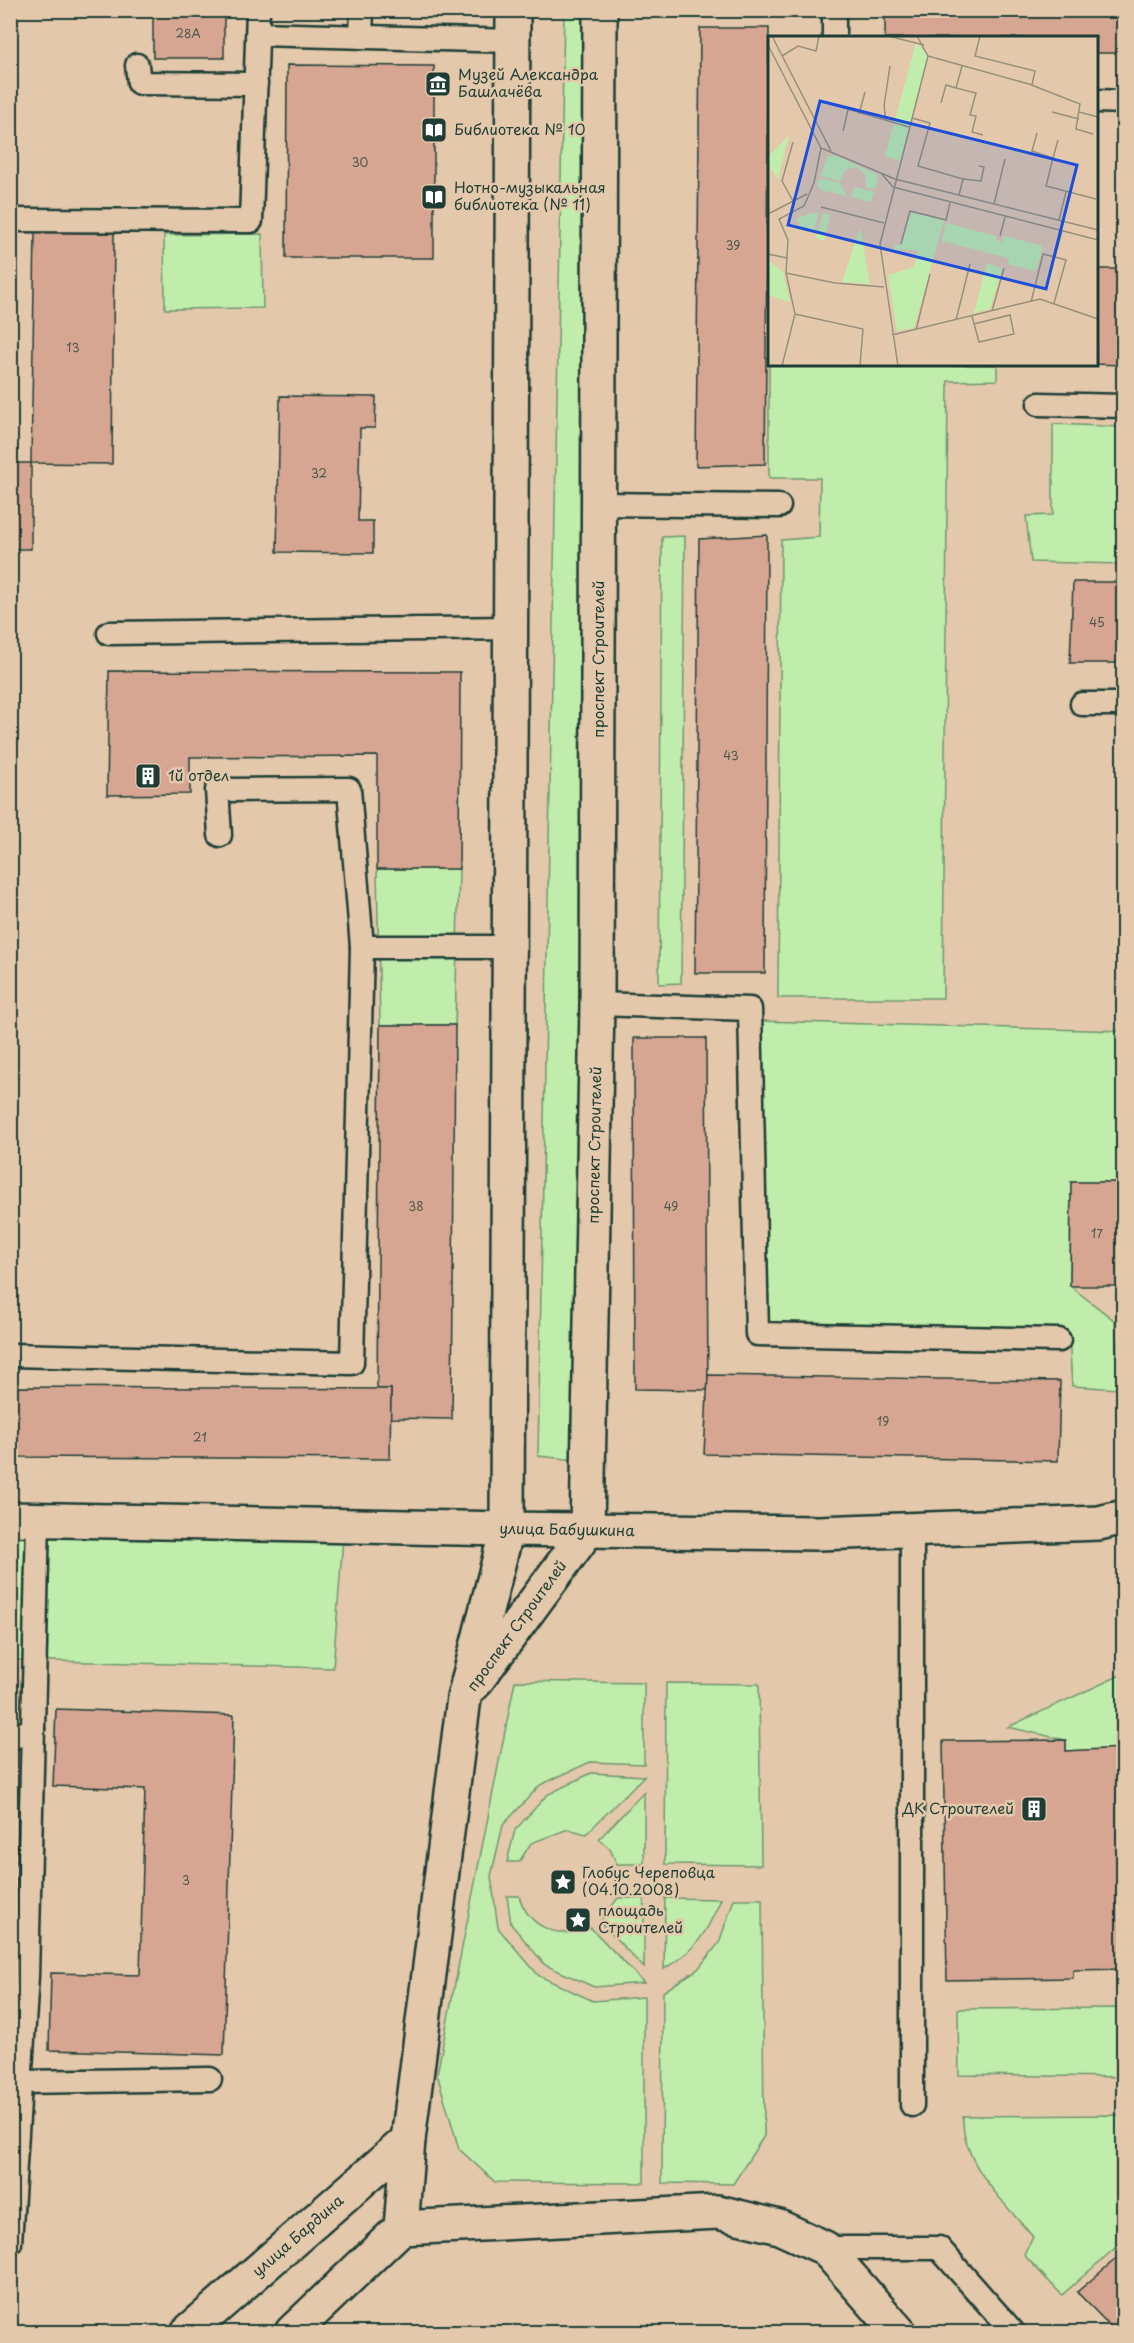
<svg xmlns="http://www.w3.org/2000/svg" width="1134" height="2343" font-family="'Playpen Sans',sans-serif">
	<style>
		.green { fill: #c0edab; stroke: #709570; stroke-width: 1.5 }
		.building { fill: #d7a693; stroke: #1f3d34; stroke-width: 1.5 }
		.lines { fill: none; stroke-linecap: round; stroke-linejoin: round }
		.lane-casing { stroke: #1f3d34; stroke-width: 27 }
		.street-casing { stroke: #1f3d34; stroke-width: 38 }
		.secondary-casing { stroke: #1f3d34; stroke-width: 38 }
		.lane { stroke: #e4c8ab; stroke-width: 22 }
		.street { stroke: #e4c8ab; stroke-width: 33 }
		.secondary { stroke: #e4c8ab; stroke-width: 33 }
		.labels { text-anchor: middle; stroke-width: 5; stroke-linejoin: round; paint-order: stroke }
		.number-label { font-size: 12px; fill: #4d574c }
		.poi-label { font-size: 15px; fill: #1f3d34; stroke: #e4c8ab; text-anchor: start }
		.street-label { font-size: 15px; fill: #1f3d34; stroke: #e4c8ab }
		.inset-road { fill: none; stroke: #95907b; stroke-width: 1.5 }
		.view { fill: #1d4ed8; fill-opacity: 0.15; stroke: #1d4ed8; stroke-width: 3 }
		.inset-edge { fill: none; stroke: #1f3d34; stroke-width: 3 }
	</style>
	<rect width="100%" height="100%" fill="#e4c8ab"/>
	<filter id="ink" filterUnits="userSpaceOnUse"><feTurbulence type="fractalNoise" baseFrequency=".0167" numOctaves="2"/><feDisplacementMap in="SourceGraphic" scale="12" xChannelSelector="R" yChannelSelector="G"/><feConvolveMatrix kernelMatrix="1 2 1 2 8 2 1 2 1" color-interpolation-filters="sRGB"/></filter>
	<g filter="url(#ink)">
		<!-- green -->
		<g class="green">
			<polygon points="592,10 576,1460 538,1456 564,11"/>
			<polygon points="262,234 263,308 165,309 164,235"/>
			<polygon points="769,346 770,364 997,365 997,380 948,381 943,998 778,998 781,540 819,537 820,478 769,478"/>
			<polygon points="1053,424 1123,427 1123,564 1031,562 1026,516 1053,515"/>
			<polygon points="685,536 681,983 659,984 662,537"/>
			<polygon points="377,869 459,869 455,1025 380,1025"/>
			<polygon points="758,1021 1123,1031 1123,1182 1071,1182 1070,1286 1115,1321 1120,1389 1072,1386 1069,1333 766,1324"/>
			<polygon points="11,1519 344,1525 333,1668 11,1660"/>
			<polygon points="1123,1674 1123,1748 1066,1751 1066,1740 1008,1727"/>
			<polygon points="515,1681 644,1683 644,1764 590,1762 540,1785 503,1825 491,1876 498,1928 539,1976 593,2001 644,1997 644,2183 495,2182 459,2149 437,2074"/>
			<polygon points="666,1683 759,1684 761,1865 665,1864"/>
			<polygon points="591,1773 644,1776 586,1834 568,1829 531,1843 519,1862 507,1862 515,1830 547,1795"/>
			<polygon points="644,1792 644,1864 617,1864 610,1849 599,1839"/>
			<path d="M507,1896H519C529,1929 560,1940 591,1928L644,1983L594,1987L545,1965L511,1924Z"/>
			<polygon points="618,1898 644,1898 644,1968 600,1922"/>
			<path d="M665,1898L721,1899C706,1934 697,1949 664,1969Z"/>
			<polygon points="734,1899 762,1899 764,2136 733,2184 662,2183 663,1992 698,1969 719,1943"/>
			<polygon points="1123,2008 1123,2077 959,2075 958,2009"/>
			<path d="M1123,2115V2241L1062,2295L1024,2255L1033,2237C1005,2203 961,2164 963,2116Z"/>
		</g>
		<!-- building -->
		<g class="building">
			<rect x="153" y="10" width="71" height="48"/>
			<polygon points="885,10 1124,10 1124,53 1096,53 1096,38 885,38"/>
			<polygon points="700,28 769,28 765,464 696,466"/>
			<polygon points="287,65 434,66 434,258 286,258"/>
			<polygon points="35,232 114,233 112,464 31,463"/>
			<polygon points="1096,269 1124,269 1124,365 1092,364 1096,364"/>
			<polygon points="280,396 376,397 375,428 360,428 358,521 373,521 373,553 277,552"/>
			<rect x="10" y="463" width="21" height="86"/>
			<polygon points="767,535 765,973 695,973 699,539"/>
			<polygon points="1073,582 1124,582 1124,663 1070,663"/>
			<polygon points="109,671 460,672 459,869 377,869 377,756 190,757 190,794 107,795"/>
			<polygon points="380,1025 455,1025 452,1419 390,1418 391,1389 377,1389"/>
			<polygon points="634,1038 706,1038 708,1390 635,1389"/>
			<polygon points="1071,1182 1124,1182 1124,1286 1070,1286"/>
			<polygon points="708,1375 1060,1381 1058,1461 704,1454"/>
			<polygon points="10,1387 391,1389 390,1459 10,1457"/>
			<polygon points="56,1709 234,1715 224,2055 49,2050 51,1973 140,1975 145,1789 53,1786"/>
			<polygon points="1066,1740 1066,1751 1124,1748 1124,1969 1073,1970 1073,1978 947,1980 943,1741"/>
			<polygon points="1124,2252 1124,2332 1116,2332 1077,2292"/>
		</g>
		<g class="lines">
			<defs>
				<g id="lane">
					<polyline points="834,10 834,38"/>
					<polyline points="258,34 513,41"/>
					<polyline points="361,37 362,10"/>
					<polyline points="137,65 139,83 256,84"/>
					<polyline points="1096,101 1124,102"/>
					<polyline points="10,220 251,221 258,10"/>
					<polyline points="1039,404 1124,406"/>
					<polyline points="599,504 779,506"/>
					<polyline points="109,633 511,628"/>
					<polyline points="1082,704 1124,704"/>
					<polyline points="220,835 217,790 349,789 362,947"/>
					<polyline points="597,1004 750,1009 757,1334 1059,1340"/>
					<polyline points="10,1355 352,1363 362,947 510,947"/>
					<polyline points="912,1530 912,2105"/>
					<polyline points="10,1739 33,1729"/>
					<polyline points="21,2082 210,2079"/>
					<polyline points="10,2243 27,1976 38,1520"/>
					<polyline points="825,2248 939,2248 1013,2332"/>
				</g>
				<g id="street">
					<polyline points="10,1519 507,1529"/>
					<polyline points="401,2228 718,2212 779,2227 825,2248 899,2332"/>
				</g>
				<g id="secondary">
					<polyline points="507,1529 818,1533 1099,1523 1124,1517"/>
					<polyline points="474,1684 587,1531 597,1004 600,10"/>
					<polyline points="188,2332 408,2140"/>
					<polyline points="292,2332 401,2228 408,2140 464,1698 507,1529 513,10"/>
				</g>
			</defs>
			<!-- lane casing -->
			<use href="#lane" class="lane-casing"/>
			<!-- street casing -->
			<use href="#street" class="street-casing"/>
			<!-- secondary casing -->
			<use href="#secondary" class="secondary-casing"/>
			<!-- lane -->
			<use href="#lane" class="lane"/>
			<!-- street -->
			<use href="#street" class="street"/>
			<!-- secondary -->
			<use href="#secondary" class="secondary"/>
		</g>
	</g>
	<!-- icons -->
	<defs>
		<symbol id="museum-square" viewBox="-11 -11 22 22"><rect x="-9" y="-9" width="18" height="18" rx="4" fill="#1f3d34" stroke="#e4c8ab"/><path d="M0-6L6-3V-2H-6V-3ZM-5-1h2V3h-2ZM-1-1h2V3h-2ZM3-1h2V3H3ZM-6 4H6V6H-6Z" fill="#fff"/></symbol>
		<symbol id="library-square" viewBox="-11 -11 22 22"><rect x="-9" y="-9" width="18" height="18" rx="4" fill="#1f3d34" stroke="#e4c8ab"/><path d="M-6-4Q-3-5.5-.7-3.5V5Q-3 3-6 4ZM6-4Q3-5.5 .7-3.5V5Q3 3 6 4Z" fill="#fff"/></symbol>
		<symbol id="building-square" viewBox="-11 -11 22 22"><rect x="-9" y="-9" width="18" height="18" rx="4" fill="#1f3d34" stroke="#e4c8ab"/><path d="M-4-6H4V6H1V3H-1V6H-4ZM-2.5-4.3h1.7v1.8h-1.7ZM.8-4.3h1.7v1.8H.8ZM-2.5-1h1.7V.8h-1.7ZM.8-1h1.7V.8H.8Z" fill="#fff"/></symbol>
		<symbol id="sight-square" viewBox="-11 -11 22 22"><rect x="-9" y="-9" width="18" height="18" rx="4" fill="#1f3d34" stroke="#e4c8ab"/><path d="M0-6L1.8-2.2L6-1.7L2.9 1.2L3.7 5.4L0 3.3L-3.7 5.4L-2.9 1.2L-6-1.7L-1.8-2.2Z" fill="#fff"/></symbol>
	</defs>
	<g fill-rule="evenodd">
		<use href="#museum-square" x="423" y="69" width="30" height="30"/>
		<use href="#library-square" x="419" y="115" width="30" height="30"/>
		<use href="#library-square" x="419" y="182" width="30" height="30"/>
		<use href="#building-square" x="133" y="761" width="30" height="30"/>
		<use href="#building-square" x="1019" y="1794" width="30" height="30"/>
		<use href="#sight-square" x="548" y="1867" width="30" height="30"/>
		<use href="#sight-square" x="563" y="1905" width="30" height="30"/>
	</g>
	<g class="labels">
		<!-- number labels -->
		<g class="number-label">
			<text x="188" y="38">28А</text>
			<text x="360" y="167">30</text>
			<text x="733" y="250">39</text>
			<text x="73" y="352">13</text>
			<text x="319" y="478">32</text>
			<text x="1097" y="627">45</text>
			<text x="731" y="760">43</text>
			<text x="416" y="1211">38</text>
			<text x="671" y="1211">49</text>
			<text x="1097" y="1238">17</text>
			<text x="883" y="1426">19</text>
			<text x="200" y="1442">21</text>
			<text x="186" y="1885">3</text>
		</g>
		<!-- poi labels -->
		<g class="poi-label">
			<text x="458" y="80">Музей Александра<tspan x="458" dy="17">Башлачёва</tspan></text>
			<text x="454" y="135">Библиотека № 10</text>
			<text x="454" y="193">Нотно-музыкальная<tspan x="454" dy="17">библиотека (№ 11)</tspan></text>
			<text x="168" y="781">1й отдел</text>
			<text x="1014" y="1814" text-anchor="end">ДК Строителей</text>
			<text x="582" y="1878">Глобус Череповца<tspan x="582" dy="17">(04.10.2008)</tspan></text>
			<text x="598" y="1916">площадь<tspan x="598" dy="17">Строителей</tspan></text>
		</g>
		<!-- street labels -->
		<g class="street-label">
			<text transform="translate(599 659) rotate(-90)" y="5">проспект Строителей</text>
			<text transform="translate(595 1145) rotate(-89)" y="5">проспект Строителей</text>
			<text transform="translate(567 1530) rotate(1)" y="5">улица Бабушкина</text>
			<text transform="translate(517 1626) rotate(-54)" y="5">проспект Строителей</text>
			<text transform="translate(298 2236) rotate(-41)" y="5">улица Бардина</text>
		</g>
	</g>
	<!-- overview -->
	<g transform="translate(768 36)">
		<rect width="330" height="330" fill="#e4c8ab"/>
		<path d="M148,7L160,20L132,125L117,120ZM21,99L10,143L0,128V121ZM60,120H69L110,139L107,153L98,151V139L89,131L77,134L72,145L52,140ZM51,142L72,147L79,160L53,154L49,149ZM86,151L106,156L103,166L83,161ZM43,177H50L46,195L34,194L28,183ZM55,177L62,179L56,205L48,202ZM143,177L176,184L146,292L129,295L120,239L146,231L150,214H126L127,209H133ZM178,187L228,200V204L234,206L236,200L275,210L268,235L240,228L241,222L174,205ZM92,192L102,248L74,246ZM0,224L15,236L22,266L0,259ZM219,227L234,233L222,273L206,277Z" fill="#c0edab"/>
		<path class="inset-road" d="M4,0L63,115M120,0L156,9M149,0L160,20M212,0L207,20L267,35L264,49M0,9L53,112L127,143L330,194M14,20L30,10L48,15L51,0M160,20L261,48L312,68L308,93L325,98M188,52L208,57L202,79L208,80L204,96L215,99M59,67L141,91M173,67L178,49L188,52L194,30M284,76L311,83M311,76L330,81M91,78L97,56M144,82L162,87L150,130L195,143L191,159M118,85L116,70L122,30M75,95L80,74M269,97L264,115L285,122L278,150L328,163M25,106L14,145L25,165M285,122L290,104M113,137L125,151L330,204M195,143L213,145L216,131L211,130M226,168L237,123M53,171L116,187M0,178L39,158M291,184L298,156M232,200L237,181M133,208L142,175L178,184L182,167M0,218L19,222M18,237L67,247L116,251M263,266L275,218L287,221L294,195M286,267L298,224L287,221M224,275L236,232M27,278L95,293L92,330M204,280L211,306L246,298L242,279L206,288M188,284L202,228M148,294L162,238M124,299L272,263L330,283M14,330L27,278L18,237L20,204L11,183L36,170L46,147L53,112M130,330L112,208L160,20"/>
		<path class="view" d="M52,65L309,129L278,253L20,189Z"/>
		<rect width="330" height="330" class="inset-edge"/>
	</g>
	<!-- margin -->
	<rect width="1134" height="2343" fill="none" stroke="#e4c8ab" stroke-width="36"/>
	<rect x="18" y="18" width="1098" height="2307" fill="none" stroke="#1f3d34" stroke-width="2" filter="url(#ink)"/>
</svg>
